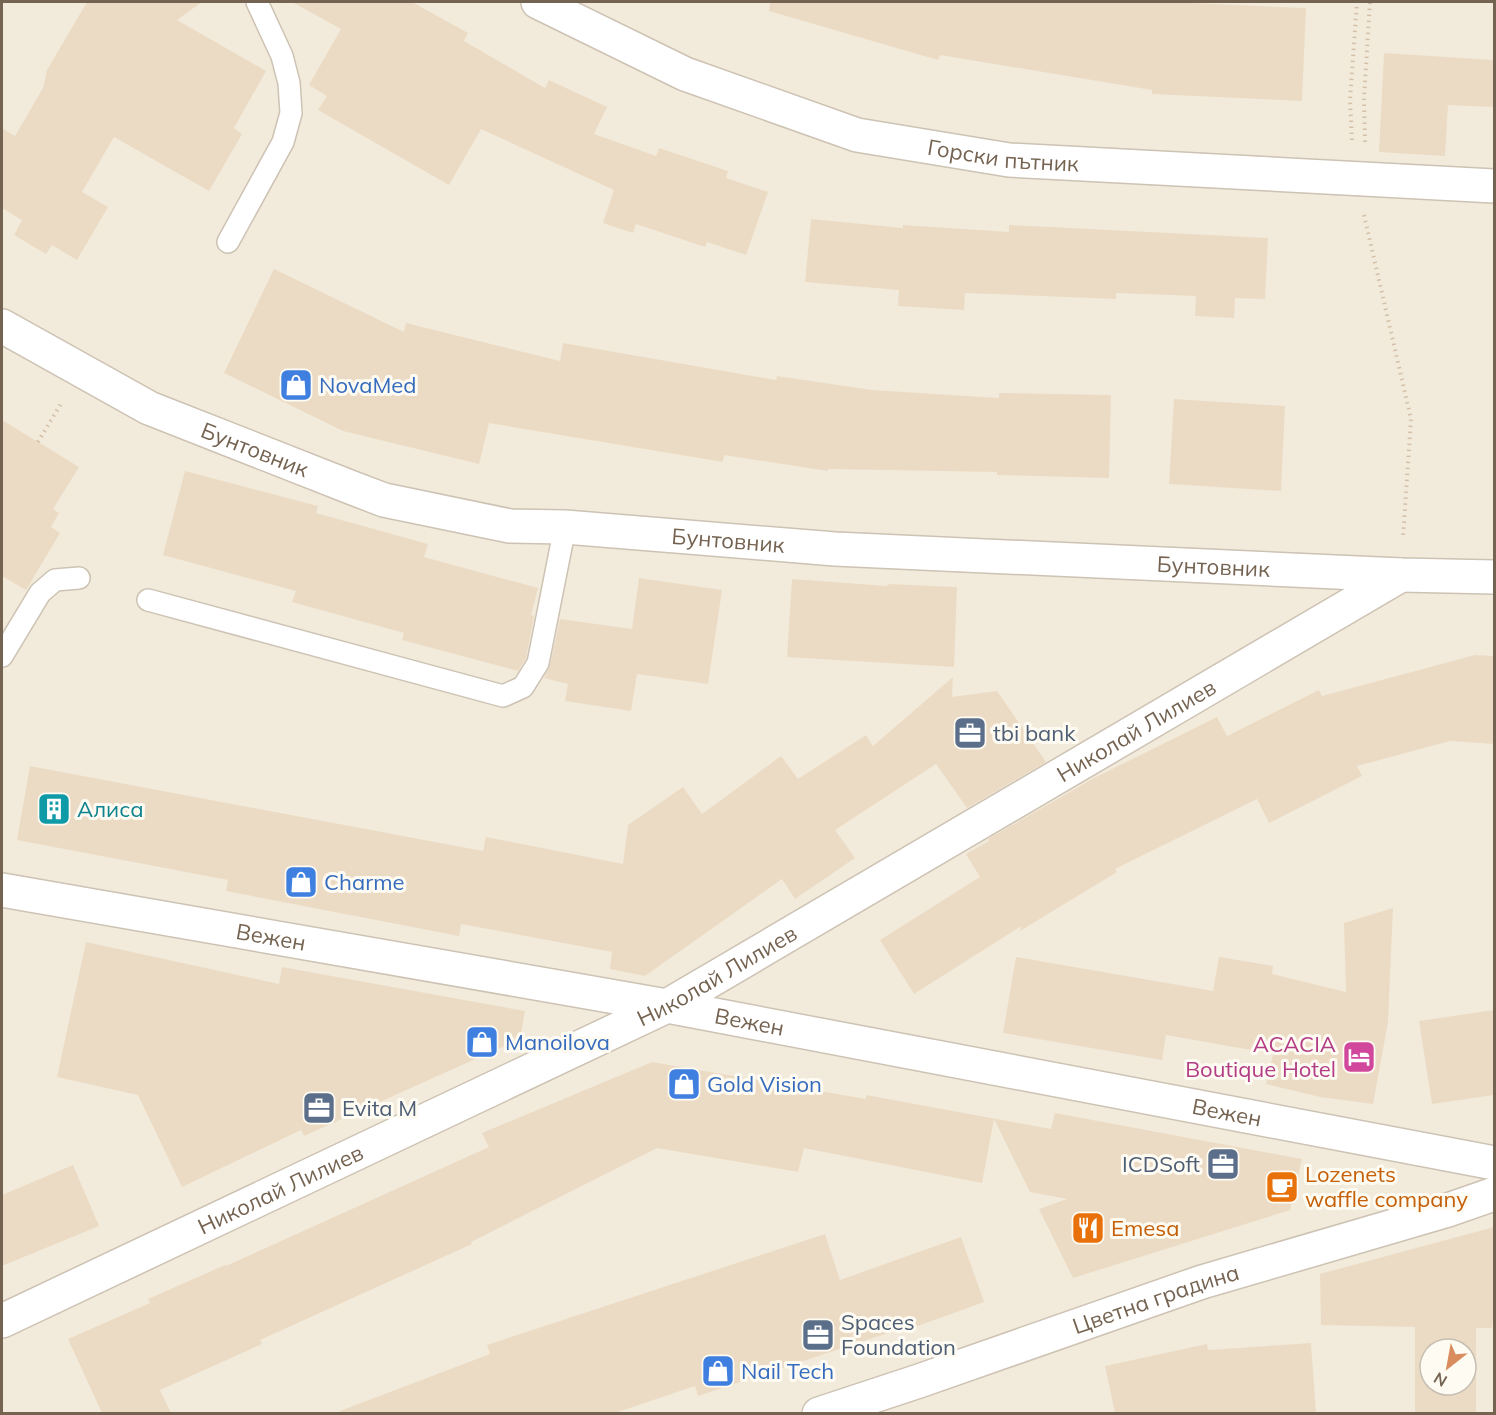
<svg xmlns="http://www.w3.org/2000/svg" width="1496" height="1415" font-family="Mulish,sans-serif">
	<style>
		.residential { fill: #f2ebdb; fill-rule: evenodd }
		.building { fill: #ecdbc4; fill-rule: evenodd }
		.lines { fill: none; stroke-linecap: round; stroke-linejoin: round }
		.service-casing { stroke: #cdc2b3; stroke-width: 24 }
		.minor-casing { stroke: #cdc2b3; stroke-width: 36 }
		.path { stroke: #d4c0a9; stroke-width: 4; stroke-dasharray: 1.5 4.5; stroke-linecap: butt }
		.service { stroke: #fff; stroke-width: 21 }
		.minor { stroke: #fff; stroke-width: 33 }
		.labels { text-anchor: middle; stroke-width: 6; stroke-linejoin: round; paint-order: stroke }
		.street-label { font-size: 22px; fill: #756351; stroke: #fefbf3 }
		.shop-label { font-size: 22px; fill: #366cbe; stroke: #fefbf3; text-anchor: start }
		.service-label { font-size: 22px; fill: #4e5e75; stroke: #fefbf3; text-anchor: start }
		.culture-label { font-size: 22px; fill: #0d838f; stroke: #fefbf3; text-anchor: start }
		.hotel-label { font-size: 22px; fill: #b23c85; stroke: #fefbf3; text-anchor: end }
		.food-label { font-size: 22px; fill: #c56008; stroke: #fefbf3; text-anchor: start }
	</style>
	<rect width="100%" height="100%" fill="#fbf8ed"/>
	<!-- residential -->
	<path class="residential" d="M2,2H1494V1413L2,1414ZM1430,1349H1466V1385H1430Z"/>
	<!-- building -->
	<g class="building">
		<polygon points="87,2 202,2 177,20 266,71 234,128 242,134 209,191 114,137 82,192 108,207 77,260 52,245 46,254 14,235 22,220 2,208 2,128 15,136 43,88 47,70"/>
		<polygon points="292,2 412,2 468,33 464,41 545,88 549,80 607,107 594,134 656,156 659,148 728,171 726,178 768,192 746,255 707,242 705,247 636,224 633,233 603,223 614,190 481,129 449,185 318,110 327,96 309,85 341,29"/>
		<polygon points="770,2 1167,2 1306,8 1302,101 1152,94 1152,90 940,55 938,60 769,11"/>
		<polygon points="1384,53 1494,60 1494,107 1448,105 1445,156 1379,152"/>
		<polygon points="811,219 903,228 903,225 1009,232 1009,225 1268,238 1265,299 1235,298 1234,318 1195,316 1196,296 1116,293 1116,299 965,293 964,310 898,306 899,290 805,282"/>
		<polygon points="274,269 404,332 406,323 560,361 563,343 776,380 777,376 872,390 999,398 999,393 1111,395 1109,478 997,475 997,472 828,469 828,471 724,455 723,462 489,423 479,464 343,431 224,373"/>
		<polygon points="1174,399 1285,406 1281,491 1169,484"/>
		<polygon points="2,420 79,467 53,509 59,513 51,527 60,533 26,590 2,576"/>
		<polygon points="185,471 318,506 316,513 428,544 424,557 538,588 531,615 534,616 526,658 518,671 402,640 404,633 292,602 296,591 163,555"/>
		<polygon points="639,578 722,590 708,684 637,674 631,711 565,701 568,684 544,678 550,666 560,619 632,629"/>
		<polygon points="792,579 887,586 888,584 957,587 954,667 787,657"/>
		<polygon points="1475,655 1494,656 1494,744 1450,741 1357,766 1362,776 1269,823 1257,799 1115,869 1117,872 1020,931 1021,926 914,994 880,940 980,877 966,854 989,841 988,839 1094,778 1217,717 1227,736 1319,690 1322,696"/>
		<polygon points="953,677 952,697 997,691 1046,762 967,808 936,764 835,830 855,858 795,899 782,879 645,976 610,969 612,952 461,924 459,936 226,891 228,880 17,840 30,766 483,851 486,837 623,864 628,825 683,787 702,814 781,756 798,779 866,735 873,746"/>
		<polygon points="1393,908 1388,1022 1373,1104 1320,1097 1266,1084 1273,1054 1166,1035 1162,1060 1003,1033 1016,957 1213,991 1219,957 1273,966 1272,974 1346,992 1344,923"/>
		<polygon points="86,942 279,984 282,967 525,1011 520,1039 304,1136 301,1130 182,1187 138,1095 57,1077"/>
		<polygon points="1494,1010 1494,1095 1432,1104 1419,1021"/>
		<polygon points="652,1062 866,1099 866,1095 1051,1129 1055,1113 1302,1159 1290,1210 1073,1278 1039,1209 1067,1199 1030,1192 994,1119 982,1183 804,1148 798,1172 657,1148 471,1242 472,1244 260,1340 262,1344 160,1390 171,1413 102,1413 68,1339 150,1303 148,1299 225,1265 226,1266 489,1147 482,1133"/>
		<polygon points="73,1165 99,1226 2,1266 2,1195"/>
		<path d="M1494,1227V1309L1492,1328H1476V1413H1415V1327L1321,1325L1320,1274ZM1430,1349H1466V1385H1430Z"/>
		<polygon points="825,1234 840,1280 961,1237 984,1302 904,1331 903,1328 698,1396 695,1386 615,1413 341,1413 340,1411 490,1354 487,1345"/>
		<polygon points="1311,1343 1316,1413 1115,1413 1105,1366 1207,1344 1208,1350"/>
	</g>
	<g class="lines">
		<defs>
			<g id="service">
				<polyline points="228,242 283,142 291,113 289,83 282,56 257,2"/>
				<polyline points="148,600 503,696 523,687 538,663 565,527"/>
				<polyline points="2,656 40,593 55,580 79,578"/>
			</g>
			<g id="minor">
				<path id="s1" d="M538,2L685,74L857,135L1009,160L1494,186"/>
				<path id="s2" d="M2,326L149,408L350,487L384,500L510,526L565,527L835,549L1401,575L1494,577"/>
				<path id="s3" d="M2,890L667,1006L1494,1163"/>
				<path id="s4" d="M2,1321L667,1006L1401,575"/>
				<path id="s5" d="M819,1414L919,1381L1202,1282L1448,1210L1494,1194"/>
			</g>
		</defs>
		<!-- service casing -->
		<use href="#service" class="service-casing"/>
		<!-- minor casing -->
		<use href="#minor" class="minor-casing"/>
		<!-- path -->
		<g class="path">
			<polyline points="1352,140 1350,100 1357,2"/>
			<polyline points="1365,142 1364,99 1370,2"/>
			<polyline points="1364,215 1411,419 1403,538"/>
			<polyline points="38,442 62,402"/>
		</g>
		<!-- service -->
		<use href="#service" class="service"/>
		<!-- minor -->
		<use href="#minor" class="minor"/>
	</g>
	<!-- icons -->
	<defs>
		<symbol id="shop-square" viewBox="-11 -11 22 22"><rect x="-9" y="-9" width="18" height="18" rx="4" fill="#3f7fe0" stroke="#fefbf3"/><path d="M-5-2.5h2.3a2.7 3.5 0 0 1 5.4 0H5L5.5 6h-11ZM-1.5-2.5h3a1.5 2.3 0 0 0-3 0Z" fill="#fff"/></symbol>
		<symbol id="office-square" viewBox="-11 -11 22 22"><rect x="-9" y="-9" width="18" height="18" rx="4" fill="#5c6f8a" stroke="#fefbf3"/><path d="M-6-3h4V-5.5h4V-3h4V5H-6ZM-1-4.5V-3h2v-1.5ZM-6 0V1H6V0Z" fill="#fff"/></symbol>
		<symbol id="building-square" viewBox="-11 -11 22 22"><rect x="-9" y="-9" width="18" height="18" rx="4" fill="#0f9aa8" stroke="#fefbf3"/><path d="M-4-6H4V6H1V3H-1V6H-4ZM-2.5-4.3h1.7v1.8h-1.7ZM.8-4.3h1.7v1.8H.8ZM-2.5-1h1.7V.8h-1.7ZM.8-1h1.7V.8H.8Z" fill="#fff"/></symbol>
		<symbol id="hotel-square" viewBox="-11 -11 22 22"><rect x="-9" y="-9" width="18" height="18" rx="4" fill="#d1479c" stroke="#fefbf3"/><path d="M-6-4.5h1.5V1H6V5H4.5V3h-9V5H-6ZM-4 0a1.8 1.8 0 1 1 3.6 0ZM.5 0V-2.5h3Q6-2.5 6 0Z" fill="#fff"/></symbol>
		<symbol id="cafe-square" viewBox="-11 -11 22 22"><rect x="-9" y="-9" width="18" height="18" rx="4" fill="#e8710a" stroke="#fefbf3"/><path d="M-5.5-4.5H6V0H3Q3 3.5 0 3.5H-2.5Q-5.5 3.5-5.5 0ZM3-3.2v2h1.7v-2ZM-6 4.5H4V6H-6Z" fill="#fff"/></symbol>
		<symbol id="restaurant-square" viewBox="-11 -11 22 22"><rect x="-9" y="-9" width="18" height="18" rx="4" fill="#e8710a" stroke="#fefbf3"/><path d="M-5-6h1v4h1v-4h1v4h1v-4h1v5L-1.5 .5V6h-2V.5L-5-1ZM5-6V6H3V1.5H1.5Q1.5-4 5-6Z" fill="#fff"/></symbol>
	</defs>
	<g fill-rule="evenodd">
		<use href="#shop-square" x="277" y="366" width="38" height="38"/>
		<use href="#office-square" x="951" y="714" width="38" height="38"/>
		<use href="#building-square" x="35" y="790" width="38" height="38"/>
		<use href="#shop-square" x="282" y="863" width="38" height="38"/>
		<use href="#shop-square" x="463" y="1023" width="38" height="38"/>
		<use href="#hotel-square" x="1340" y="1038" width="38" height="38"/>
		<use href="#shop-square" x="665" y="1065" width="38" height="38"/>
		<use href="#office-square" x="300" y="1089" width="38" height="38"/>
		<use href="#office-square" x="1204" y="1145" width="38" height="38"/>
		<use href="#cafe-square" x="1263" y="1168" width="38" height="38"/>
		<use href="#restaurant-square" x="1069" y="1209" width="38" height="38"/>
		<use href="#office-square" x="799" y="1316" width="38" height="38"/>
		<use href="#shop-square" x="699" y="1352" width="38" height="38"/>
	</g>
	<g class="labels">
		<!-- street labels -->
		<g class="street-label">
			<text dy="8" stroke="none"><textPath href="#s1" startOffset="494">Горски пътник</textPath></text>
			<text dy="8" stroke="none"><textPath href="#s2" startOffset="282">Бунтовник</textPath></text>
			<text dy="8" stroke="none"><textPath href="#s2" startOffset="768">Бунтовник</textPath></text>
			<text dy="8" stroke="none"><textPath href="#s2" startOffset="1254">Бунтовник</textPath></text>
			<text dy="8" stroke="none"><textPath href="#s4" startOffset="1280">Николай Лилиев</textPath></text>
			<text dy="8" stroke="none"><textPath href="#s3" startOffset="273">Вежен</textPath></text>
			<text dy="8" stroke="none"><textPath href="#s4" startOffset="794">Николай Лилиев</textPath></text>
			<text dy="8" stroke="none"><textPath href="#s3" startOffset="759">Вежен</textPath></text>
			<text dy="8" stroke="none"><textPath href="#s3" startOffset="1245">Вежен</textPath></text>
			<text dy="8" stroke="none"><textPath href="#s4" startOffset="308">Николай Лилиев</textPath></text>
			<text dy="8" stroke="none"><textPath href="#s5" startOffset="356">Цветна градина</textPath></text>
		</g>
		<!-- shop labels -->
		<g class="shop-label">
			<text x="319" y="393">NovaMed</text>
			<text x="324" y="890">Charme</text>
			<text x="505" y="1050">Manoilova</text>
			<text x="707" y="1092">Gold Vision</text>
			<text x="741" y="1379">Nail Tech</text>
		</g>
		<!-- service labels -->
		<g class="service-label">
			<text x="993" y="741">tbi bank</text>
			<text x="342" y="1116">Evita M</text>
			<text x="1200" y="1172" text-anchor="end">ICDSoft</text>
			<text x="841" y="1330">Spaces<tspan x="841" dy="25">Foundation</tspan></text>
		</g>
		<!-- culture labels -->
		<g class="culture-label">
			<text x="77" y="817">Алиса</text>
		</g>
		<!-- hotel labels -->
		<g class="hotel-label">
			<text x="1336" y="1052">ACACIA<tspan x="1336" dy="25">Boutique Hotel</tspan></text>
		</g>
		<!-- food labels -->
		<g class="food-label">
			<text x="1305" y="1182">Lozenets<tspan x="1305" dy="25">waffle company</tspan></text>
			<text x="1111" y="1236">Emesa</text>
		</g>
	</g>
	<!-- border -->
	<rect width="1496" height="1415" fill="none" stroke="#756351" stroke-width="6"/>
	<!-- north arrow -->
	<g transform="translate(1448 1367) rotate(211)"><circle r="28" fill="#fefbf3" stroke="#c7beb2" stroke-width="1.5"/>
	<path d="M0-4.5L10 22L0 15L-10 22Z" fill="#d98d5e"/>
	<text y="-9" font-size="16" font-weight="bold" text-anchor="middle" fill="#756351">N</text>
	</g>
</svg>
